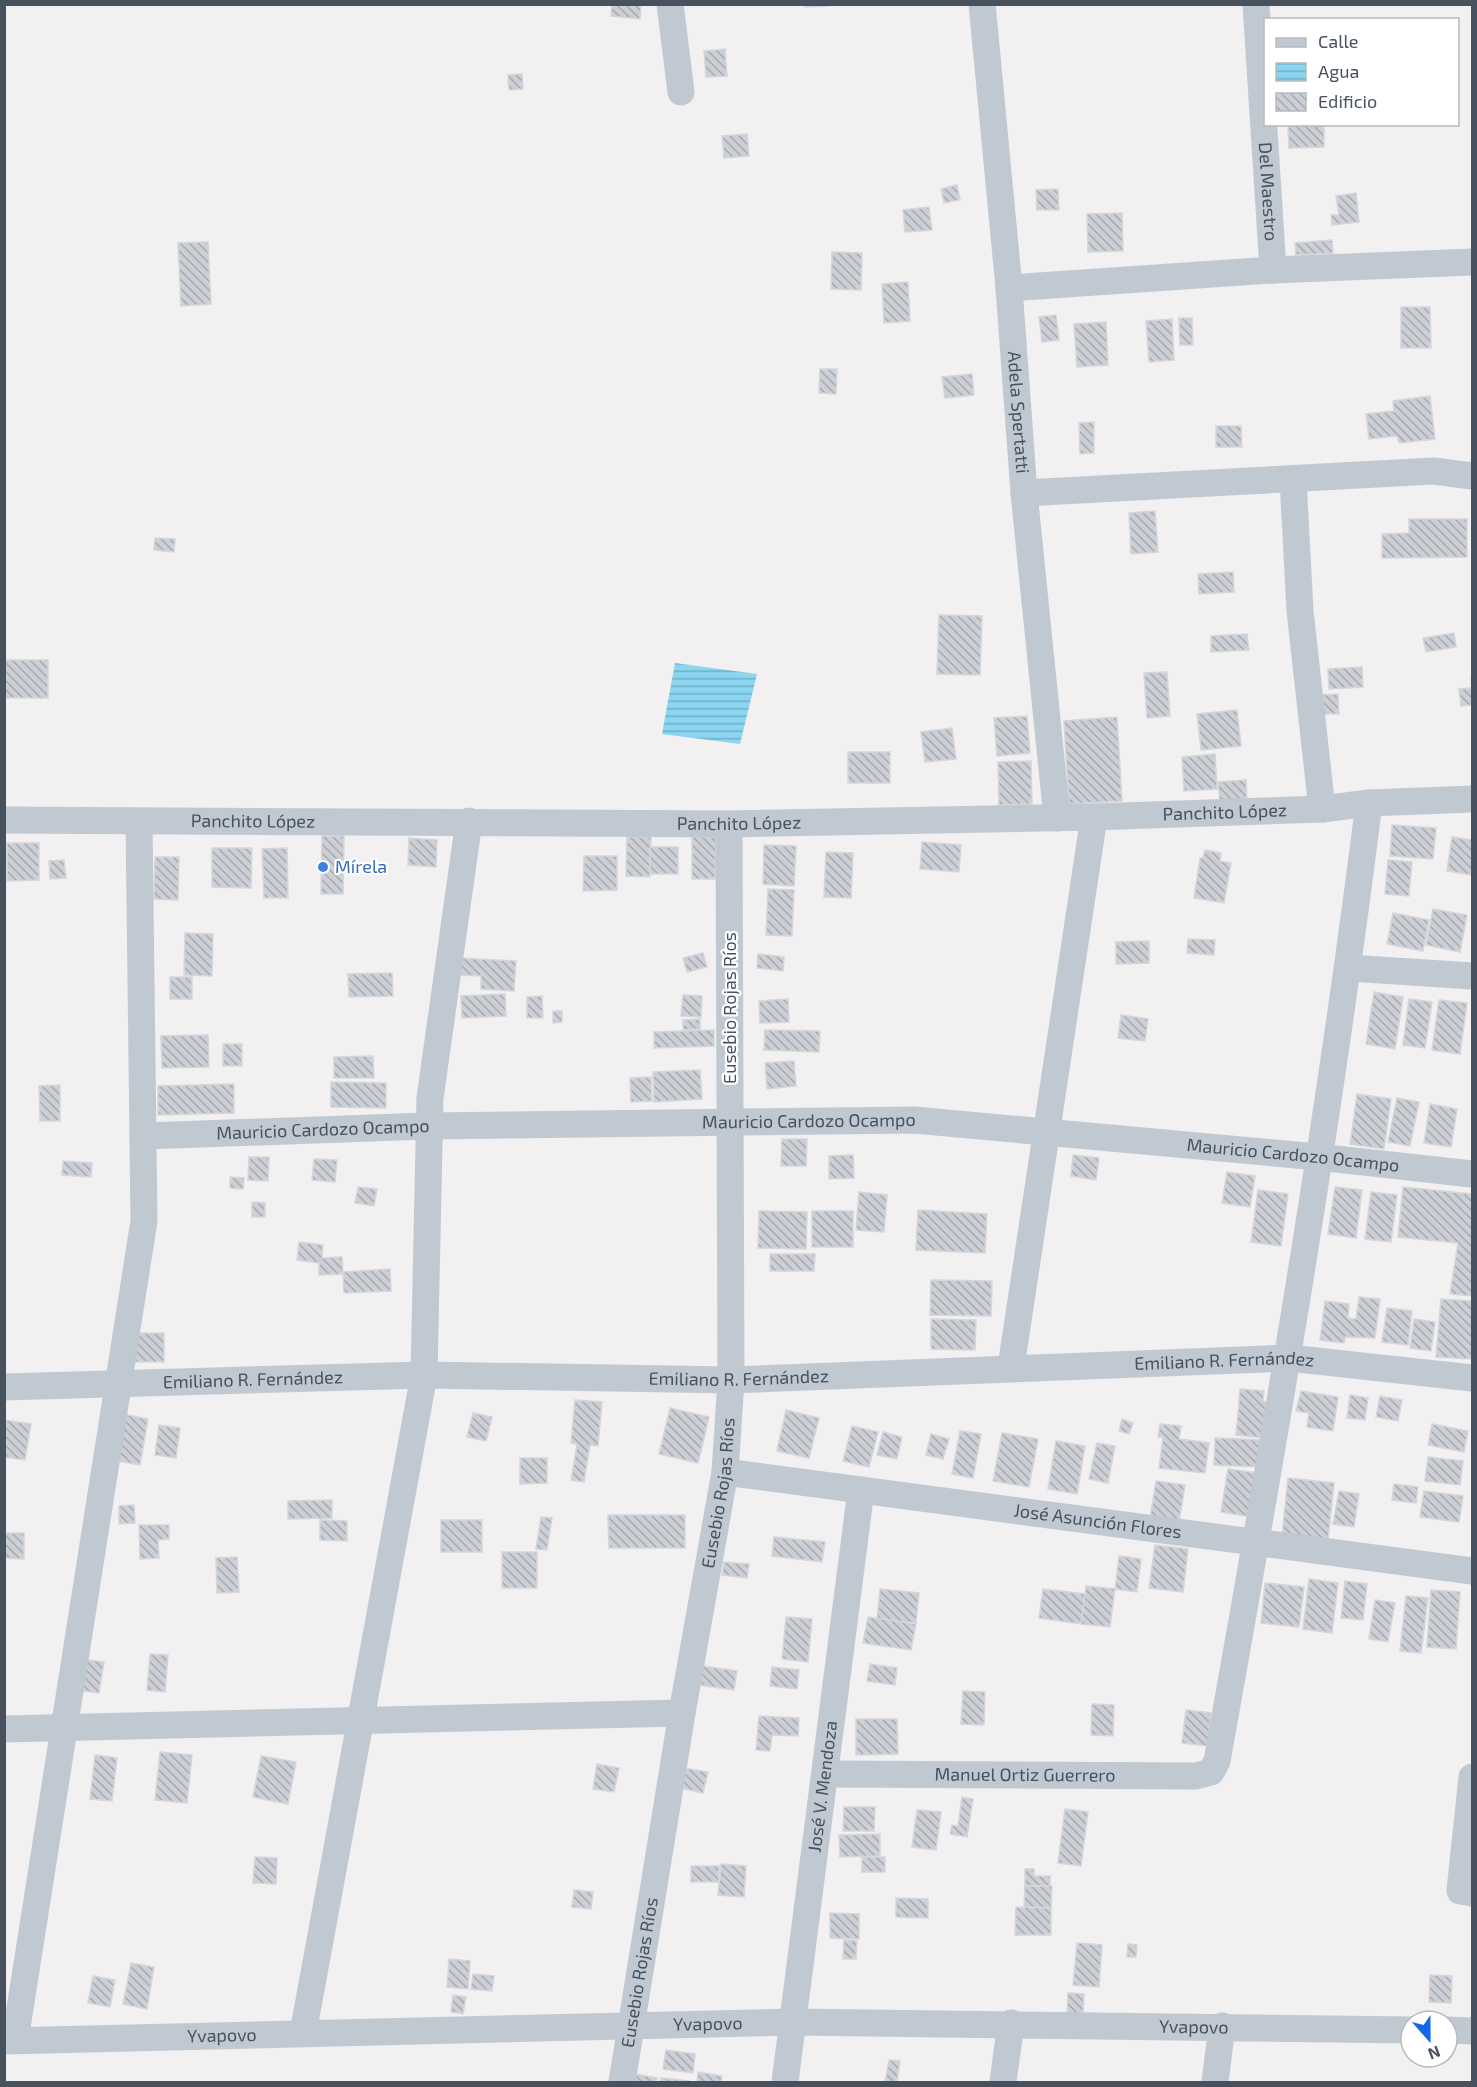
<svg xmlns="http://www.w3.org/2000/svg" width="1477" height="2087" font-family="'Exo 2',sans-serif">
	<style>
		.water { fill: url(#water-rules) }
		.building { fill: url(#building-back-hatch); stroke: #d4d6db; stroke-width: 1.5 }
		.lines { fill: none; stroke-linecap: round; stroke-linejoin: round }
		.minor { stroke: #c0c9d2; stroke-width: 27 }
		.shop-dot { fill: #3f7fe0; stroke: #fff; stroke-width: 2 }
		.labels { text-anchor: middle; stroke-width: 4.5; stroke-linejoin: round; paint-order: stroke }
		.street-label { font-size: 18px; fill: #47525e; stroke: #fff }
		.shop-label { font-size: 18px; fill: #366cbe; stroke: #fff; text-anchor: start }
	</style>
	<defs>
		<pattern id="water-rules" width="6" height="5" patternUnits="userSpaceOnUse" patternTransform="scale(1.5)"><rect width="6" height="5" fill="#8ad5ef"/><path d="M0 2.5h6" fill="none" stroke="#73afc5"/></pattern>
		<pattern id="building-back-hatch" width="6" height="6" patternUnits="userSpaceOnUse" patternTransform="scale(1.5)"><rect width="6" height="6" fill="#cccfd5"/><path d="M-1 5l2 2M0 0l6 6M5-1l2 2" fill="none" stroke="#a7abb0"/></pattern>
	</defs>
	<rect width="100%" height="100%" fill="#f2f0f0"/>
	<!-- water -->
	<polygon class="water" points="675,663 757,674 740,744 662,734"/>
	<!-- building -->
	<g class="building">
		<polygon points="612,4 641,4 640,19 611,16"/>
		<polygon points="805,4 828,4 828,6 805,7"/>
		<polygon points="725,49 727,76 706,77 704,51"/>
		<polygon points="522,74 523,89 509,90 508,75"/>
		<polygon points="1324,124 1324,147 1289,148 1288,125"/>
		<polygon points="747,134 749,156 724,158 722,136"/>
		<polygon points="957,185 960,200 944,203 941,189"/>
		<polygon points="1058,189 1059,210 1037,210 1036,190"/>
		<polygon points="1356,193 1359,222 1332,225 1331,215 1339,215 1336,196"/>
		<polygon points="929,207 932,230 905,232 903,210"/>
		<polygon points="1122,213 1123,251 1088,252 1087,214"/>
		<polygon points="1332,240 1333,253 1296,255 1295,243"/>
		<polygon points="208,242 211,304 181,306 178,243"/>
		<polygon points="832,252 862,253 861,290 831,289"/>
		<polygon points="908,282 910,321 884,323 882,284"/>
		<polygon points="1401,307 1430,307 1431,348 1401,348"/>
		<polygon points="1056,315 1059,340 1042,342 1039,317"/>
		<polygon points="1179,318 1192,318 1193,345 1180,345"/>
		<polygon points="1172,319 1174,360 1149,362 1146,321"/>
		<polygon points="1106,322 1108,365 1077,367 1074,324"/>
		<polygon points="820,369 837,369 836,394 819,393"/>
		<polygon points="972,374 974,395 945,398 942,377"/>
		<polygon points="1430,396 1435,439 1399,443 1397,436 1369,439 1366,414 1394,411 1393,401"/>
		<polygon points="1094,422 1094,453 1080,454 1079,423"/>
		<polygon points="1216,426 1241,426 1242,447 1216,447"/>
		<polygon points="1155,511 1158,552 1131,554 1129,513"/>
		<polygon points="1409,519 1467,519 1467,557 1382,558 1382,534 1409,533"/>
		<polygon points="155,538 175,539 174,552 154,550"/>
		<polygon points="1233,572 1234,592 1199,594 1198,574"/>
		<polygon points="939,615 982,616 980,675 937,674"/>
		<polygon points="1454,633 1456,647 1426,652 1423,638"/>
		<polygon points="1247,634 1249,650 1211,652 1211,636"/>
		<rect x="4" y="660" width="44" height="38"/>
		<polygon points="1362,667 1363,687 1329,689 1328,669"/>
		<polygon points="1167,672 1170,716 1147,718 1144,673"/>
		<polygon points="1471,678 1472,678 1472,705 1461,706 1459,689 1472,688"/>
		<polygon points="1338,694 1339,714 1318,714 1318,695"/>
		<polygon points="1237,710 1241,746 1201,750 1197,714"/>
		<polygon points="1027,716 1030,753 997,756 994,718"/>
		<polygon points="1117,717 1122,801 1069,804 1064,721"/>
		<polygon points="952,728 956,759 925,762 921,732"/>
		<rect x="848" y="752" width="42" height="31"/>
		<polygon points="1215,754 1217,789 1184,791 1182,757"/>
		<polygon points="1031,761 1032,804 999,805 998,762"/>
		<polygon points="1246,780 1247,802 1220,804 1218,782"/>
		<polygon points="1392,825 1436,828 1433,859 1390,856"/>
		<polygon points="322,836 344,836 343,894 321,894"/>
		<polygon points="627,837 651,837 650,877 626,876"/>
		<polygon points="692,837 716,837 715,879 692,879"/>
		<polygon points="1452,837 1472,840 1472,875 1447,871"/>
		<polygon points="409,838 437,840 436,867 408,865"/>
		<polygon points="922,842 961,845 959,872 920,869"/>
		<polygon points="7,843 39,843 39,880 7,881"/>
		<polygon points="764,845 796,846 794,886 763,884"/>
		<rect x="650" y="847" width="28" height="27"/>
		<polygon points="212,848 252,848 251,888 212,887"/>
		<polygon points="287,848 288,898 264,898 262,849"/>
		<polygon points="1205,850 1221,853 1220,861 1231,863 1224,903 1194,898 1200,858 1203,858"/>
		<polygon points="826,852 853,853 851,898 824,897"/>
		<polygon points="584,856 617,856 617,890 583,891"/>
		<polygon points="155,857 179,857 178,900 154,899"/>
		<polygon points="64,860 66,878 50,879 49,861"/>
		<polygon points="1388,860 1412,862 1409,896 1385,894"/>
		<polygon points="768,889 794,890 792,936 766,935"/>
		<polygon points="1433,909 1467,915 1460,952 1426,945"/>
		<polygon points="1393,913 1429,920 1423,951 1387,944"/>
		<polygon points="185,933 213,934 212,976 184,975"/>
		<polygon points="1188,939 1215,940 1214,955 1187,953"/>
		<polygon points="1149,941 1149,963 1116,964 1116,942"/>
		<polygon points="703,953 707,967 687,972 683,958"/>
		<polygon points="758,954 784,957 783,971 757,968"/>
		<polygon points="460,958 516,961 514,991 481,989 481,976 459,975"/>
		<polygon points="392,973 393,996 349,997 348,974"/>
		<rect x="170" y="977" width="22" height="22"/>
		<polygon points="1374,992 1403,997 1395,1049 1366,1044"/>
		<polygon points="505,994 506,1016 462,1018 461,996"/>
		<polygon points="683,995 702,996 701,1017 681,1016"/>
		<polygon points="542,996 543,1018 527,1018 527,997"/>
		<polygon points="788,999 789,1022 760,1023 759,1001"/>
		<polygon points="1409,999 1432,1002 1425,1048 1403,1045"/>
		<polygon points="1439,1000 1467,1003 1460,1054 1432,1050"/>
		<polygon points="553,1011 562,1011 562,1022 553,1023"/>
		<polygon points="1121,1015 1148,1019 1145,1041 1118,1038"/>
		<polygon points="700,1019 700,1029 683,1030 683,1020"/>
		<polygon points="714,1030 714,1046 654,1048 654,1032"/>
		<polygon points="765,1030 820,1031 819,1052 764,1050"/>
		<polygon points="208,1035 209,1067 162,1068 161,1036"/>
		<rect x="223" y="1044" width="19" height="22"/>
		<polygon points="373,1056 374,1078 334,1078 334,1057"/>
		<polygon points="794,1061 796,1086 767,1089 765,1063"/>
		<polygon points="700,1070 702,1099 654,1102 653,1072"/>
		<polygon points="651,1077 652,1101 631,1102 630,1078"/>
		<polygon points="331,1082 386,1083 386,1108 331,1107"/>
		<polygon points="234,1084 234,1113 158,1115 158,1086"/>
		<polygon points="60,1085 60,1121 40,1121 39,1086"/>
		<polygon points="1357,1094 1391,1099 1384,1149 1350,1144"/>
		<polygon points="1397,1098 1419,1102 1410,1146 1388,1142"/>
		<polygon points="1430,1104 1457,1109 1451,1147 1424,1143"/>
		<polygon points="782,1139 807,1139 806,1166 781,1166"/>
		<polygon points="853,1155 854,1178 829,1179 829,1156"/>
		<polygon points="1073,1155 1099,1158 1096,1180 1071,1176"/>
		<polygon points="249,1157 269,1157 268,1181 248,1180"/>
		<polygon points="314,1159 337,1160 335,1182 312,1180"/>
		<polygon points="63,1161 92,1163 91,1177 62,1175"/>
		<polygon points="1227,1172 1255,1176 1250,1207 1222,1203"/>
		<polygon points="230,1177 244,1178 243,1189 230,1188"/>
		<polygon points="358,1187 377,1189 374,1206 355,1203"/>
		<polygon points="1335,1187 1362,1190 1356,1238 1328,1234"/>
		<polygon points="1403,1187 1472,1194 1472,1296 1450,1294 1458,1243 1398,1237"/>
		<polygon points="1258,1190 1288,1194 1281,1246 1251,1242"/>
		<polygon points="859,1192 887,1195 884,1232 856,1230"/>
		<polygon points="1371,1192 1397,1195 1391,1242 1365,1239"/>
		<polygon points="252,1202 265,1203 265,1217 252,1217"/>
		<polygon points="918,1210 987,1214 985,1253 916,1250"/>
		<polygon points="759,1211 807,1212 806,1249 758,1248"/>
		<rect x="812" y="1211" width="41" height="36"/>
		<polygon points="299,1242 323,1245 322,1258 342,1257 343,1274 319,1275 319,1263 297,1260"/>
		<polygon points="770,1254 815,1254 814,1271 770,1271"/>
		<polygon points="390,1269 391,1291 344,1293 343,1272"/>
		<polygon points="931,1280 992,1281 991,1316 930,1315"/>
		<polygon points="1359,1297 1380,1299 1375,1338 1345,1337 1344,1343 1320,1340 1325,1301 1349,1304 1348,1318 1356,1319"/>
		<polygon points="1441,1299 1472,1301 1472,1359 1436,1357"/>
		<polygon points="1387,1308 1412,1311 1408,1345 1382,1342"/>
		<polygon points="931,1319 976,1320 975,1350 931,1349"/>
		<polygon points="1414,1319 1435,1322 1431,1351 1410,1348"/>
		<rect x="131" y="1333" width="33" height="29"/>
		<polygon points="1240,1389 1264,1391 1263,1401 1272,1404 1264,1438 1236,1435"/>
		<polygon points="1301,1391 1338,1397 1333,1431 1307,1427 1309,1413 1296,1411"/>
		<polygon points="1350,1395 1368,1398 1365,1420 1347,1418"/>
		<polygon points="1380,1396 1402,1400 1398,1421 1376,1417"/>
		<polygon points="575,1400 602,1402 598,1446 590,1445 584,1482 571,1480 577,1444 571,1443"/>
		<polygon points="670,1408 709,1417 698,1463 659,1454"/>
		<polygon points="786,1410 819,1418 809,1458 777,1451"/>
		<polygon points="118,1413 148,1419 140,1465 110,1460"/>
		<polygon points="473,1413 492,1417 486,1441 467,1437"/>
		<polygon points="1122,1419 1133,1423 1129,1434 1119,1431"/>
		<polygon points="4,1420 31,1424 25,1460 4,1457"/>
		<polygon points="1160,1424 1181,1426 1179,1439 1209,1443 1205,1473 1159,1468 1163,1437 1158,1437"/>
		<polygon points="1432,1424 1468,1431 1464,1452 1428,1445"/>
		<polygon points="159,1425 180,1428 176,1458 155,1455"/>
		<polygon points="852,1426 878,1432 869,1467 843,1461"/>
		<polygon points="960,1431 981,1434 973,1478 952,1474"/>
		<polygon points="883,1432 902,1437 897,1459 877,1455"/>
		<polygon points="1002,1433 1038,1439 1029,1487 993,1481"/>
		<polygon points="931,1434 949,1439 943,1459 926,1455"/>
		<polygon points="1215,1438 1263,1440 1262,1467 1214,1465"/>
		<polygon points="1056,1441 1085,1446 1077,1494 1048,1489"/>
		<polygon points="1097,1443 1115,1446 1108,1483 1089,1479"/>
		<polygon points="1428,1457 1463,1461 1460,1485 1425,1481"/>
		<polygon points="520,1458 547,1458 547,1483 520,1484"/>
		<polygon points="1228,1469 1257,1473 1251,1517 1221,1512"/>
		<polygon points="1288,1478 1334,1483 1328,1540 1282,1536"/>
		<polygon points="1156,1481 1185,1485 1179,1522 1150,1518"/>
		<polygon points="1394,1484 1418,1487 1416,1503 1392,1500"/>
		<polygon points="1339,1491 1359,1494 1354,1527 1333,1524"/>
		<polygon points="1424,1491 1463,1496 1459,1522 1420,1517"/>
		<polygon points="332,1500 332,1518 288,1519 288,1501"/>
		<polygon points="134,1505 135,1523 119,1524 119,1506"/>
		<polygon points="608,1515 685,1515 685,1548 609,1548"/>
		<polygon points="541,1517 552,1518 547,1550 536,1549"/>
		<polygon points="320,1520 347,1521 347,1541 320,1540"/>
		<rect x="441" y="1520" width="41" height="32"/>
		<polygon points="139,1525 169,1525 169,1539 158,1540 159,1558 140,1559"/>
		<polygon points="4,1533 24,1533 24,1559 4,1558"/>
		<polygon points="774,1537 825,1542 822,1562 772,1556"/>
		<polygon points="1155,1545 1188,1549 1183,1592 1149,1588"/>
		<rect x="502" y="1552" width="35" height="36"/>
		<polygon points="1119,1556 1141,1559 1137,1592 1115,1589"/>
		<polygon points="237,1557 239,1592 217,1593 216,1558"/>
		<polygon points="724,1562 749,1564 747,1578 722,1575"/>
		<polygon points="1309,1579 1338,1583 1332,1633 1303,1629"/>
		<polygon points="1345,1581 1367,1584 1363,1620 1341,1618"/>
		<polygon points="1265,1583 1304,1587 1299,1627 1261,1623"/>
		<polygon points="1086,1586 1115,1589 1110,1627 1081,1624"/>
		<polygon points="880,1589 919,1593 916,1623 877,1620"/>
		<polygon points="1043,1589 1085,1594 1081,1624 1039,1618"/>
		<polygon points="1431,1590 1460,1592 1456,1649 1427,1647"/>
		<polygon points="1406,1596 1428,1598 1421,1653 1400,1651"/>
		<polygon points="1375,1600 1395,1603 1388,1642 1369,1639"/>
		<polygon points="786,1617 812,1619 808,1662 782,1659"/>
		<polygon points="868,1617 916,1624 911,1650 863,1643"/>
		<polygon points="150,1654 168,1655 165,1692 147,1690"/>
		<polygon points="80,1659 104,1662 99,1693 75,1690"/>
		<polygon points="870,1664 897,1668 895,1685 867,1681"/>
		<polygon points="703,1666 737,1671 734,1690 699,1685"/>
		<polygon points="772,1667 799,1670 797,1689 770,1686"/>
		<polygon points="963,1691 985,1692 984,1725 961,1724"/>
		<polygon points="1092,1704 1114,1705 1113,1736 1091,1735"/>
		<polygon points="1186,1710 1211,1713 1208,1746 1182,1743"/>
		<polygon points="759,1716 799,1718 798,1736 772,1735 770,1751 756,1750"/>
		<polygon points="856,1719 897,1719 898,1754 856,1755"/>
		<polygon points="160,1752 192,1755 187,1803 155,1800"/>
		<polygon points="95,1755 117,1758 112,1801 90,1799"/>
		<polygon points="261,1756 296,1762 288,1804 253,1797"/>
		<polygon points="597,1764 619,1768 614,1792 593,1789"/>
		<polygon points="684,1768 708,1772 703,1793 680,1788"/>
		<polygon points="962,1797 973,1799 967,1837 950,1834 952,1825 958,1826"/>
		<polygon points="844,1807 875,1807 874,1831 843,1831"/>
		<polygon points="1065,1809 1088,1812 1081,1866 1058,1863"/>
		<polygon points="917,1810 941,1812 936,1850 912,1847"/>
		<polygon points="880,1834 880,1856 840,1857 839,1835"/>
		<polygon points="255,1857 277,1858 276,1884 253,1883"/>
		<rect x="862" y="1857" width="23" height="15"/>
		<polygon points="721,1864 746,1866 744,1897 718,1895"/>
		<rect x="691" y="1866" width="28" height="16"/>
		<polygon points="1025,1869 1034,1869 1034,1876 1050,1876 1050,1886 1025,1886"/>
		<polygon points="1025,1886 1052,1886 1051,1908 1024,1907"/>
		<polygon points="574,1890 593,1892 591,1909 572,1907"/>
		<polygon points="896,1898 928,1899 928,1918 896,1917"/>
		<polygon points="1016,1907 1051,1908 1051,1935 1015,1935"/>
		<polygon points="830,1913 859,1914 859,1939 830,1938"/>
		<polygon points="844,1940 857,1941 856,1959 843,1959"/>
		<polygon points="1077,1943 1102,1945 1099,1987 1073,1985"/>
		<polygon points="1128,1944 1137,1945 1136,1957 1127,1957"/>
		<polygon points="449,1959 470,1961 468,1989 447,1987"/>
		<polygon points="131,1963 154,1967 147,2009 123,2004"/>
		<polygon points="473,1974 494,1976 492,1991 471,1989"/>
		<polygon points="1430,1975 1452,1976 1451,2003 1429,2002"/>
		<polygon points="93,1976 115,1980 110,2007 88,2003"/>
		<polygon points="1068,1993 1084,1994 1083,2015 1067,2014"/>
		<polygon points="453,1995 466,1997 463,2014 451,2012"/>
		<polygon points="666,2050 695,2054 693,2073 663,2069"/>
		<polygon points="889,2060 900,2061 897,2082 885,2082"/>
		<polygon points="698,2072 722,2076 721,2082 697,2082"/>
		<polygon points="636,2074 657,2078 656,2082 635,2082"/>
		<polygon points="661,2078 689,2081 689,2082 660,2082"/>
	</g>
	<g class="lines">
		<!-- minor -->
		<g class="minor">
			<polyline points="670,4 681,92"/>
			<path id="s1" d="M982,4L1009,288L1024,493L1057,818"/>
			<path id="s2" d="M1256,4L1273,270"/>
			<polyline points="1009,288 1273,270 1472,262"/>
			<polyline points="1293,479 1300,611 1322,809"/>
			<polyline points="1024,493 1434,471 1472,476"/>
			<path id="s3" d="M4,820L729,824L1094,817L1322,809L1369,803L1472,799"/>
			<polyline points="1349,968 1472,976"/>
			<path id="s4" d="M145,1136L427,1126L914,1120L1318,1157L1472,1174"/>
			<polyline points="1011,1367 1094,817"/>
			<path id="s5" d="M4,1387L424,1375L731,1380L1289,1358L1472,1378"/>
			<path id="s6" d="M725,1472L1472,1571"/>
			<polyline points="4,1729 682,1713"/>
			<path id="s7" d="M827,1774L1196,1776L1211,1772L1217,1761C1274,1443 1329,1124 1369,803"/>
			<polyline points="1472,1777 1460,1891 1472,1893"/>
			<polyline points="1447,2030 1472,2031"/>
			<polyline points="303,2033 424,1375 430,1098 469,821"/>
			<polyline points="15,2040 144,1221 139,822"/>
			<path id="s8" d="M4,2041L792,2022L1411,2030"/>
			<path id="s9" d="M622,2082L682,1713L725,1472L731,1380L729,824"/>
			<path id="s10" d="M785,2082L861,1490"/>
			<polyline points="1003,2082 1011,2023"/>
			<polyline points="1215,2082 1222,2026"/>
		</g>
	</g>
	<!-- markers -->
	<circle class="shop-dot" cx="323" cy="867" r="6"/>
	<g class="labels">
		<!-- street labels -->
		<g class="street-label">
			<text dy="6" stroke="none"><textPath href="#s2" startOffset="188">Del Maestro</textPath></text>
			<text dy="6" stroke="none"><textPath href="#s1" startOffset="410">Adela Spertatti</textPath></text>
			<text dy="6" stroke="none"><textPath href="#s3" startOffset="1221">Panchito López</textPath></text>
			<text dy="6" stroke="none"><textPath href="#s3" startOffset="249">Panchito López</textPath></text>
			<text dy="6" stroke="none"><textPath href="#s3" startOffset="735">Panchito López</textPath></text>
			<text transform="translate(730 1008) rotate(-90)" y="6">Eusebio Rojas Ríos</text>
			<text dy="6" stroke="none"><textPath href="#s4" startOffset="664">Mauricio Cardozo Ocampo</textPath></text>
			<text dy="6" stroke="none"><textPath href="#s4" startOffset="178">Mauricio Cardozo Ocampo</textPath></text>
			<text dy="6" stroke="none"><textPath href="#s4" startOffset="1150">Mauricio Cardozo Ocampo</textPath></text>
			<text dy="6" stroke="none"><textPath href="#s5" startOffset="1221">Emiliano R. Fernández</textPath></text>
			<text dy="6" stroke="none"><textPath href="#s5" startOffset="735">Emiliano R. Fernández</textPath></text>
			<text dy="6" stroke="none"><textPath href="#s5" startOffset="249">Emiliano R. Fernández</textPath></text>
			<text dy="6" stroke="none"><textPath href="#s9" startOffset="597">Eusebio Rojas Ríos</textPath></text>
			<text dy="6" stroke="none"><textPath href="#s6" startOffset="376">José Asunción Flores</textPath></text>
			<text dy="6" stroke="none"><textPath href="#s7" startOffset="198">Manuel Ortiz Guerrero</textPath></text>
			<text dy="6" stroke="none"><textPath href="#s10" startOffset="298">José V. Mendoza</textPath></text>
			<text dy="6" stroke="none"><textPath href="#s9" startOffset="111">Eusebio Rojas Ríos</textPath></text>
			<text dy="6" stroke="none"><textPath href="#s8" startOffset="704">Yvapovo</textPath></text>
			<text dy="6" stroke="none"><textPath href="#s8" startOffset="1190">Yvapovo</textPath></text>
			<text dy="6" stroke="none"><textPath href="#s8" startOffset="218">Yvapovo</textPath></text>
		</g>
		<!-- shop labels -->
		<g class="shop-label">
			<text x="335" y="873">Mírela</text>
		</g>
	</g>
	<!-- border -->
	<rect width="1477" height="2087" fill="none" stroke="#47525e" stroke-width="12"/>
	<!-- legend -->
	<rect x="1264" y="18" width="195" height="108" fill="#ffffff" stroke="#b5babf" stroke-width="1.5"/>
	<rect x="1276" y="38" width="30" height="9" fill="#c0c9d2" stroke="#b5babf" stroke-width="1.5"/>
	<text x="1318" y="48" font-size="18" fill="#47525e">Calle</text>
	<rect x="1276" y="63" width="30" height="18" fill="url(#water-rules)" stroke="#b5babf" stroke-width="1.5"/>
	<text x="1318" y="78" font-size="18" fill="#47525e">Agua</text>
	<rect x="1276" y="93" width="30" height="18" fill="url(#building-back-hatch)" stroke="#b5babf" stroke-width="1.5"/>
	<text x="1318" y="108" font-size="18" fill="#47525e">Edificio</text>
	<!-- north arrow -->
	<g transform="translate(1429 2039) rotate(159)"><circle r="28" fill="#ffffff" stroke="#b5babf" stroke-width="1.5"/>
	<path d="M0-4.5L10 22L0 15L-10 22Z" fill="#1467e8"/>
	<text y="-9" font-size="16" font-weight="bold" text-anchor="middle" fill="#47525e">N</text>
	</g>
</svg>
